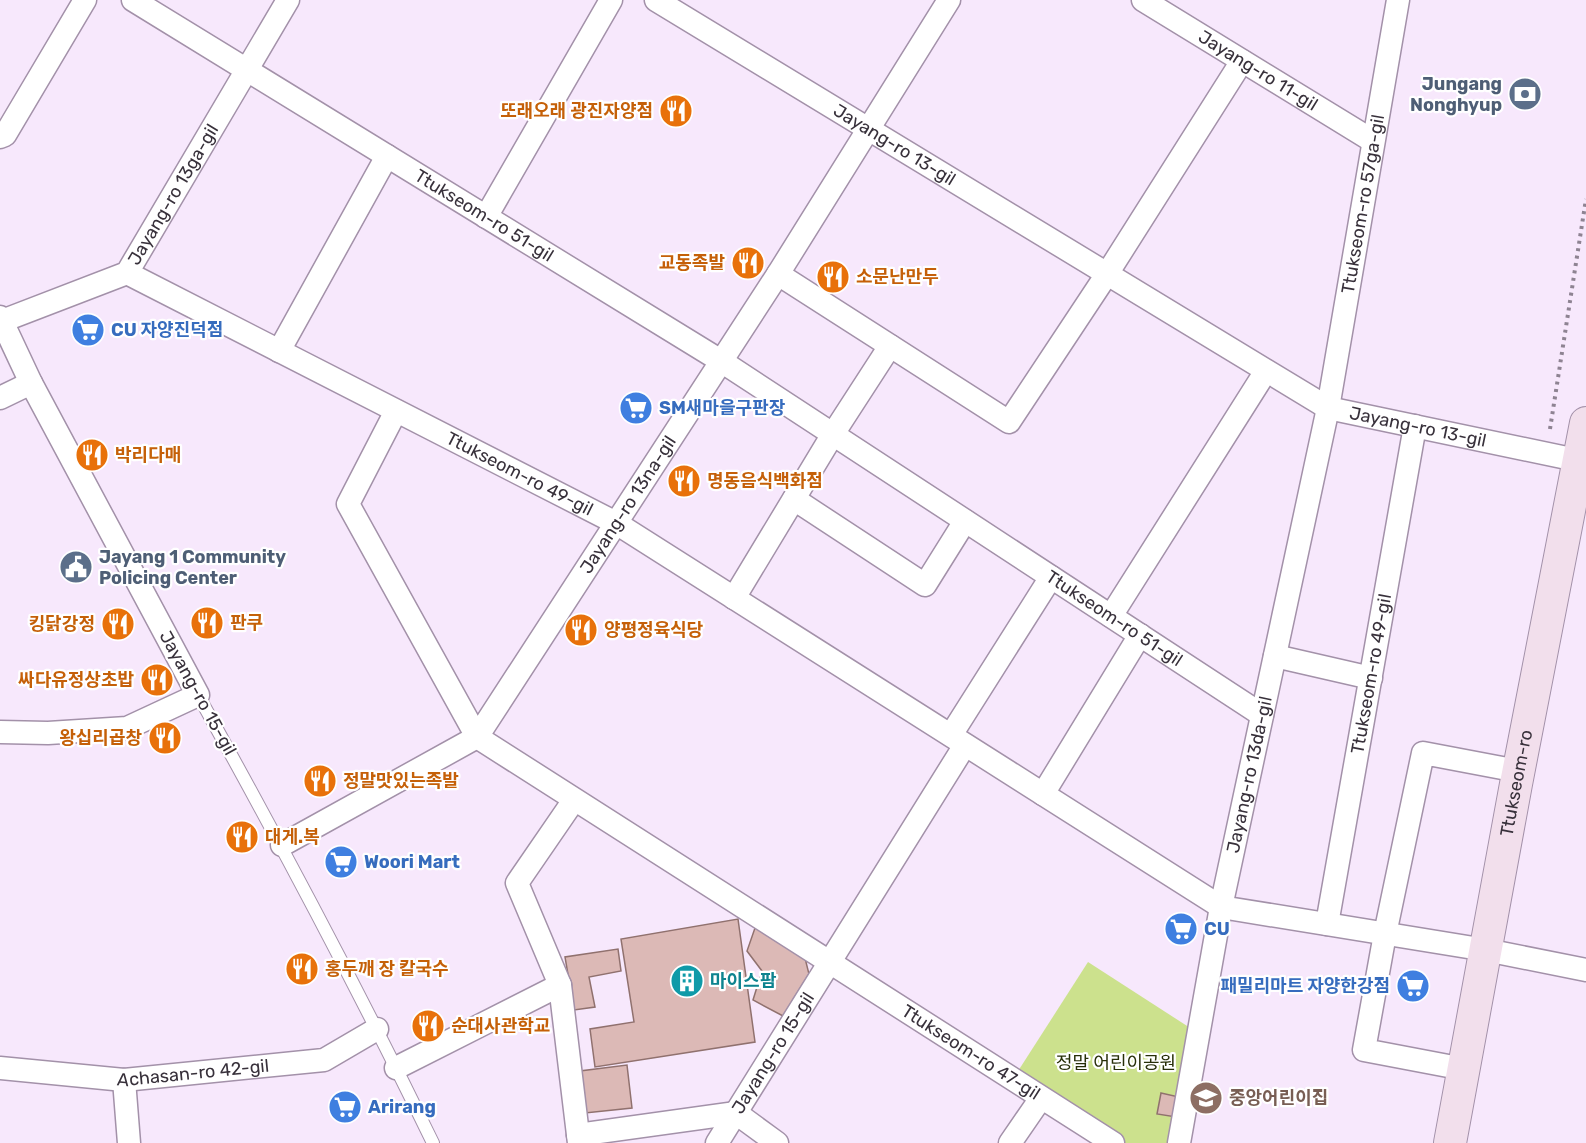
<svg xmlns="http://www.w3.org/2000/svg" width="1586" height="1143" font-family="Rubik,'Noto Sans KR',sans-serif">
	<style>
		.green { fill: #cce18d }
		.building { fill: #dcb9b6; stroke: #90716e; stroke-width: 1.5 }
		.lines { fill: none; stroke-linecap: round; stroke-linejoin: round }
		.service-casing { stroke: #a391a9; stroke-width: 14 }
		.minor-casing { stroke: #a391a9; stroke-width: 25 }
		.secondary-casing { stroke: #a391a9; stroke-width: 34 }
		.path { stroke: #8e8392; stroke-width: 4; stroke-dasharray: 3 4.5; stroke-linecap: butt }
		.service { stroke: #fff; stroke-width: 12 }
		.minor { stroke: #fff; stroke-width: 22 }
		.secondary { stroke: #f2dfec; stroke-width: 32 }
		.labels { text-anchor: middle; stroke-width: 4.5; stroke-linejoin: round; paint-order: stroke }
		.street-label { font-size: 18px; fill: #38313b; stroke: #fff }
		.service-label { font-size: 18px; font-weight: bold; fill: #4e5e75; stroke: #fff; text-anchor: end }
		.food-label { font-size: 18px; font-weight: bold; fill: #c56008; stroke: #fff; text-anchor: start }
		.shop-label { font-size: 18px; font-weight: bold; fill: #366cbe; stroke: #fff; text-anchor: start }
		.culture-label { font-size: 18px; font-weight: bold; fill: #0d838f; stroke: #fff; text-anchor: start }
		.park-label { font-size: 18px; fill: #272f08; stroke: #fff }
		.education-label { font-size: 18px; font-weight: bold; fill: #785e54; stroke: #fff; text-anchor: start }
	</style>
	<rect width="100%" height="100%" fill="#f7e8fc"/>
	<!-- green -->
	<polygon class="green" points="1088,962 1198,1033 1179,1143 1113,1143 1013,1079"/>
	<!-- building -->
	<g class="building">
		<polygon points="738,919 755,1042 595,1067 590,1029 634,1022 621,939"/>
		<polygon points="756,925 804,954 809,974 783,1016 753,1000 762,971 747,951"/>
		<polygon points="618,949 621,971 589,977 595,1007 574,1010 565,957"/>
		<polygon points="627,1065 632,1108 585,1113 580,1071"/>
		<polygon points="1161,1093 1179,1097 1176,1117 1157,1114"/>
	</g>
	<g class="lines">
		<defs>
			<path id="service" d="M198,695C280,842 359,991 433,1143"/>
			<g id="minor">
				<path id="s1" d="M133,0L721,361L1262,715"/>
				<path id="s2" d="M656,0L1328,408L1586,462"/>
				<path id="s3" d="M1143,0L1373,141"/>
				<polyline points="0,137 5,135 85,0"/>
				<polyline points="486,217 611,0"/>
				<path id="s4" d="M127,273L616,523L1221,907L1486,950L1586,970"/>
				<polyline points="778,274 1009,422 1107,274 1242,61"/>
				<polyline points="0,317 31,383 198,695 127,728 48,733 0,732"/>
				<path id="s5" d="M2,321L127,273L288,0"/>
				<polyline points="279,351 387,156"/>
				<polyline points="0,398 31,383"/>
				<path id="s6" d="M396,411L348,504L477,737L1113,1143"/>
				<polyline points="794,499 925,585 965,521"/>
				<polyline points="734,598 833,434 890,346"/>
				<polyline points="1111,616 1266,371"/>
				<polyline points="1275,656 1371,678"/>
				<polyline points="951,735 1051,577"/>
				<polyline points="1043,794 1140,635"/>
				<polyline points="574,800 517,883 560,985 579,1143"/>
				<path id="s7" d="M282,845L477,737L778,274L949,0"/>
				<path id="s8" d="M1327,924L1415,426"/>
				<path id="s9" d="M0,1068L124,1080L324,1060L377,1029"/>
				<polyline points="396,1068 560,985"/>
				<polyline points="1464,1069 1364,1050 1385,934 1423,753 1518,771"/>
				<polyline points="124,1080 129,1143"/>
				<polyline points="578,1135 736,1113 777,1143"/>
				<path id="s10" d="M717,1143L965,745"/>
				<polyline points="1010,1143 1041,1098"/>
				<path id="s11" d="M1179,1143L1221,907L1328,408L1398,0"/>
			</g>
			<g id="secondary">
				<path id="s12" d="M1450,1143L1516,784L1586,423"/>
			</g>
		</defs>
		<!-- service casing -->
		<use href="#service" class="service-casing"/>
		<!-- minor casing -->
		<use href="#minor" class="minor-casing"/>
		<!-- secondary casing -->
		<use href="#secondary" class="secondary-casing"/>
		<!-- path -->
		<polyline class="path" points="1550,429 1586,199"/>
		<!-- service -->
		<use href="#service" class="service"/>
		<!-- minor -->
		<use href="#minor" class="minor"/>
		<!-- secondary -->
		<use href="#secondary" class="secondary"/>
	</g>
	<!-- icons -->
	<defs>
		<symbol id="bank-disc" viewBox="-11 -11 22 22"><circle r="9.5" fill="#5c6f8a" stroke="#fff"/><path d="M-6-4H6V4H-6ZM0-2.3a2.3 2.3 0 1 0 0 4.6a2.3 2.3 0 1 0 0-4.6Z" fill="#fff"/></symbol>
		<symbol id="restaurant-disc" viewBox="-11 -11 22 22"><circle r="9.5" fill="#e8710a" stroke="#fff"/><path d="M-5-6h1v4h1v-4h1v4h1v-4h1v5L-1.5 .5V6h-2V.5L-5-1ZM5-6V6H3V1.5H1.5Q1.5-4 5-6Z" fill="#fff"/></symbol>
		<symbol id="supermarket-disc" viewBox="-11 -11 22 22"><circle r="9.5" fill="#3f7fe0" stroke="#fff"/><path d="M-6-5.5h2.5l.6 2H6L4.5 2H-2.5L-4.4-4H-6ZM-1.5 3.2a1.3 1.3 0 1 0 .1 0ZM3 3.2a1.3 1.3 0 1 0 .1 0Z" fill="#fff"/></symbol>
		<symbol id="civic-disc" viewBox="-11 -11 22 22"><circle r="9.5" fill="#5c6f8a" stroke="#fff"/><path d="M-.6-6.5H3V-4.5H.6V-3L4-1V1h2V6H-6V1h2V-1L-.6-3ZM-1.2 2.5V6h2.4V2.5Z" fill="#fff"/></symbol>
		<symbol id="building-disc" viewBox="-11 -11 22 22"><circle r="9.5" fill="#0f9aa8" stroke="#fff"/><path d="M-4-6H4V6H1V3H-1V6H-4ZM-2.5-4.3h1.7v1.8h-1.7ZM.8-4.3h1.7v1.8H.8ZM-2.5-1h1.7V.8h-1.7ZM.8-1h1.7V.8H.8Z" fill="#fff"/></symbol>
		<symbol id="school-disc" viewBox="-11 -11 22 22"><circle r="9.5" fill="#8d6e63" stroke="#fff"/><path d="M0-5L7-2L0 1L-7-2ZM-4 1L0 2.5L4 1V4Q0 6-4 4Z" fill="#fff"/></symbol>
	</defs>
	<g fill-rule="evenodd">
		<use href="#bank-disc" x="1506" y="75" width="38" height="38"/>
		<use href="#restaurant-disc" x="657" y="92" width="38" height="38"/>
		<use href="#restaurant-disc" x="729" y="244" width="38" height="38"/>
		<use href="#restaurant-disc" x="814" y="258" width="38" height="38"/>
		<use href="#supermarket-disc" x="69" y="311" width="38" height="38"/>
		<use href="#supermarket-disc" x="617" y="389" width="38" height="38"/>
		<use href="#restaurant-disc" x="73" y="436" width="38" height="38"/>
		<use href="#restaurant-disc" x="665" y="462" width="38" height="38"/>
		<use href="#civic-disc" x="57" y="548" width="38" height="38"/>
		<use href="#restaurant-disc" x="188" y="604" width="38" height="38"/>
		<use href="#restaurant-disc" x="99" y="605" width="38" height="38"/>
		<use href="#restaurant-disc" x="562" y="611" width="38" height="38"/>
		<use href="#restaurant-disc" x="138" y="661" width="38" height="38"/>
		<use href="#restaurant-disc" x="146" y="719" width="38" height="38"/>
		<use href="#restaurant-disc" x="301" y="762" width="38" height="38"/>
		<use href="#restaurant-disc" x="223" y="818" width="38" height="38"/>
		<use href="#supermarket-disc" x="322" y="843" width="38" height="38"/>
		<use href="#supermarket-disc" x="1162" y="910" width="38" height="38"/>
		<use href="#restaurant-disc" x="283" y="950" width="38" height="38"/>
		<use href="#building-disc" x="668" y="962" width="38" height="38"/>
		<use href="#supermarket-disc" x="1394" y="967" width="38" height="38"/>
		<use href="#restaurant-disc" x="409" y="1007" width="38" height="38"/>
		<use href="#school-disc" x="1187" y="1079" width="38" height="38"/>
		<use href="#supermarket-disc" x="326" y="1088" width="38" height="38"/>
	</g>
	<g class="labels">
		<!-- street labels -->
		<g class="street-label">
			<text dy="6" stroke="none"><textPath href="#s3" startOffset="135">Jayang-ro 11-gil</textPath></text>
			<text dy="6" stroke="none"><textPath href="#s2" startOffset="279">Jayang-ro 13-gil</textPath></text>
			<text dy="6" stroke="none"><textPath href="#s5" startOffset="225">Jayang-ro 13ga-gil</textPath></text>
			<text dy="6" stroke="none"><textPath href="#s11" startOffset="957">Ttukseom-ro 57ga-gil</textPath></text>
			<text dy="6" stroke="none"><textPath href="#s1" startOffset="412">Ttukseom-ro 51-gil</textPath></text>
			<text dy="6" stroke="none"><textPath href="#s2" startOffset="878">Jayang-ro 13-gil</textPath></text>
			<text dy="6" stroke="none"><textPath href="#s4" startOffset="441">Ttukseom-ro 49-gil</textPath></text>
			<text dy="6" stroke="none"><textPath href="#s7" startOffset="500">Jayang-ro 13na-gil</textPath></text>
			<text dy="6" stroke="none"><textPath href="#s1" startOffset="1160">Ttukseom-ro 51-gil</textPath></text>
			<text dy="6" stroke="none"><textPath href="#s8" startOffset="254">Ttukseom-ro 49-gil</textPath></text>
			<text transform="translate(198 693) rotate(61)" y="6">Jayang-ro 15-gil</text>
			<text dy="6" stroke="none"><textPath href="#s11" startOffset="375">Jayang-ro 13da-gil</textPath></text>
			<text dy="6" stroke="none"><textPath href="#s12" startOffset="366">Ttukseom-ro</textPath></text>
			<text dy="6" stroke="none"><textPath href="#s10" startOffset="106">Jayang-ro 15-gil</textPath></text>
			<text dy="6" stroke="none"><textPath href="#s6" startOffset="957">Ttukseom-ro 47-gil</textPath></text>
			<text dy="6" stroke="none"><textPath href="#s9" startOffset="194">Achasan-ro 42-gil</textPath></text>
		</g>
		<!-- service labels -->
		<g class="service-label">
			<text x="1502" y="90">Jungang<tspan x="1502" dy="21">Nonghyup</tspan></text>
			<text x="99" y="563" text-anchor="start">Jayang 1 Community<tspan x="99" dy="21">Policing Center</tspan></text>
		</g>
		<!-- food labels -->
		<g class="food-label">
			<text x="653" y="117" text-anchor="end">또래오래 광진자양점</text>
			<text x="725" y="269" text-anchor="end">교동족발</text>
			<text x="856" y="283">소문난만두</text>
			<text x="115" y="461">박리다매</text>
			<text x="707" y="487">명동음식백화점</text>
			<text x="230" y="629">판쿠</text>
			<text x="95" y="630" text-anchor="end">킹닭강정</text>
			<text x="604" y="636">양평정육식당</text>
			<text x="134" y="686" text-anchor="end">싸다유정상초밥</text>
			<text x="142" y="744" text-anchor="end">왕십리곱창</text>
			<text x="343" y="787">정말맛있는족발</text>
			<text x="265" y="843">대게.복</text>
			<text x="325" y="975">홍두깨 장 칼국수</text>
			<text x="451" y="1032">순대사관학교</text>
		</g>
		<!-- shop labels -->
		<g class="shop-label">
			<text x="111" y="336">CU 자양진덕점</text>
			<text x="659" y="414">SM새마을구판장</text>
			<text x="364" y="868">Woori Mart</text>
			<text x="1204" y="935">CU</text>
			<text x="1390" y="992" text-anchor="end">패밀리마트 자양한강점</text>
			<text x="368" y="1113">Arirang</text>
		</g>
		<!-- culture labels -->
		<g class="culture-label">
			<text x="710" y="987">마이스팜</text>
		</g>
		<!-- park labels -->
		<g class="park-label">
			<text x="1116" y="1069">정말 어린이공원</text>
		</g>
		<!-- education labels -->
		<g class="education-label">
			<text x="1229" y="1104">중앙어린이집</text>
		</g>
	</g>
</svg>
